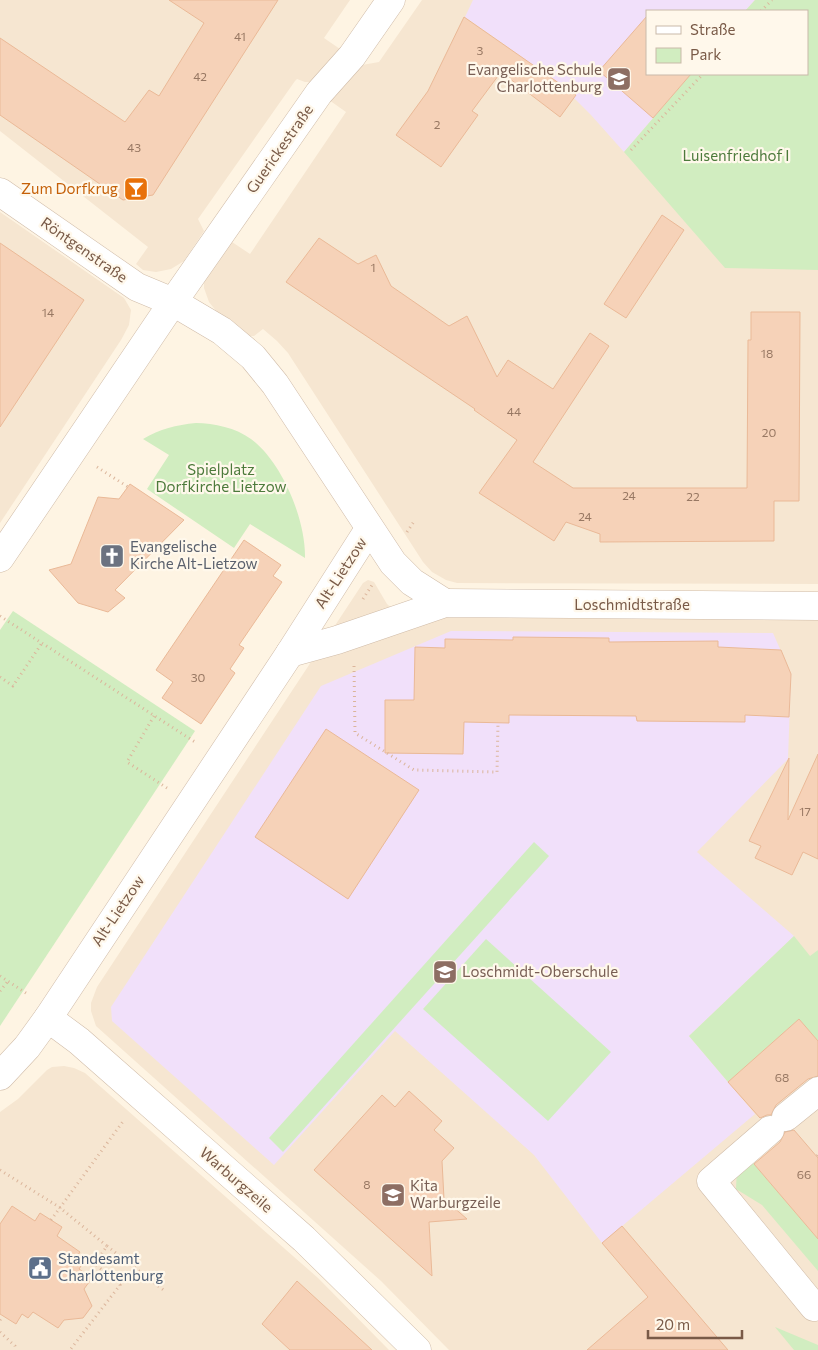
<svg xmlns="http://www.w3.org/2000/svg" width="818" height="1350" font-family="Commissioner,sans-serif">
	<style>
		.residential { fill: #f6e6d1; fill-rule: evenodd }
		.education { fill: #f1e0fa }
		.green { fill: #d1edc0 }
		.building { fill: #f6d2b8; stroke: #eab997 }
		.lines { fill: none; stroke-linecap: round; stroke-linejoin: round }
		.minor-casing { stroke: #d0bca9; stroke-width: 29 }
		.path { stroke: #dbb59b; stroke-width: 3; stroke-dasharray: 1 4; stroke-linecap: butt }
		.minor { stroke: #fff; stroke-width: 28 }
		.labels { text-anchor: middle; stroke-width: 4.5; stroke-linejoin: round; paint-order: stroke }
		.number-label { font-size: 12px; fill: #987863 }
		.education-label { font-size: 15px; fill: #785e54; stroke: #fff8eb; text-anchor: start }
		.street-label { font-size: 15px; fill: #795a47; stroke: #fff8eb }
		.park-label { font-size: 15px; fill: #4c7a3b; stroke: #fff8eb }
		.food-label { font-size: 15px; fill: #c56008; stroke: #fff8eb; text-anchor: end }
		.worship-label { font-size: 15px; fill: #5b616d; stroke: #fff8eb; text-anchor: start }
		.service-label { font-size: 15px; fill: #4e5e75; stroke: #fff8eb; text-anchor: start }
	</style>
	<rect width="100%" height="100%" fill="#fef4e3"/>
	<!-- residential -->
	<g class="residential">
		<polygon points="0,0 350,0 324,38 340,49 341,52 311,82 305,82 297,79 295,81 198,219 204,231 184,261 171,269 156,272 143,270 136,264 148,247 0,131"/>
		<path d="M422,0H818V584L457,583L446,580L432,572L423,562L288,353L277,341L263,329L254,336H248L217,312L209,302L204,288V278L229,240L250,254L346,112L329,100L362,65L379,62ZM647,11H807V74H647Z"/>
		<polygon points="0,212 124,298 131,310 129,325 121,340 0,523"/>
		<polygon points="368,580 374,582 387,604 395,611 412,617 818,619 818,1350 449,1350 381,1281 96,1026 91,1011 91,1003 97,987 363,583"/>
		<polygon points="64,1066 74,1068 85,1073 318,1278 389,1350 0,1350 0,1112 18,1099 47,1070 52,1067"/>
	</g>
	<!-- education -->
	<g class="education">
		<polygon points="473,0 755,0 745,11 647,11 647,74 691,74 624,152 591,115 559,83 465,17"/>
		<polygon points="451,631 773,633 791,674 788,759 697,852 794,936 689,1036 755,1114 602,1243 534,1155 395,1031 274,1165 112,1021 111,1007 321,686"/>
	</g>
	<!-- green -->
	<g class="green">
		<polygon points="755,0 818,0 818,270 725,268 624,152 691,74 807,74 807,11 745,11"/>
		<path d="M196,423C214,423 236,428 251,439C282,462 306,520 305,558L250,524L234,548L147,489L169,455L143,439C160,429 176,425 196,423Z"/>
		<polygon points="13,611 195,731 0,1026 0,630"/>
		<polygon points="534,842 549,856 283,1152 269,1138"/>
		<polygon points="794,936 810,956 818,950 818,1041 799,1019 728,1082 689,1036"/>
		<polygon points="486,939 611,1052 548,1121 423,1009"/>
		<polygon points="748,1157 818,1239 818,1271 762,1205 736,1189 737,1167"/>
		<polygon points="775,1327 818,1345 818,1350 794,1350"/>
	</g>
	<!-- building -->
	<g class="building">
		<polygon points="169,0 278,0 153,195 123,200 0,115 0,38 125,122 149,90 159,96 204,23"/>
		<polygon points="647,16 647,74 691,74 653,118 599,71"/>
		<polygon points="464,17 576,95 560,117 501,72 472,111 478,115 441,167 396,135 428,91"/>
		<polygon points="662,215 684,230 626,318 604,304"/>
		<polygon points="319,238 358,264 376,255 391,286 449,326 467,316 497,377 508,360 553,389 590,333 609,346 533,462 573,488 747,488 748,340 751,340 751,312 800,312 799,501 774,501 774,541 600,542 600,534 566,522 554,541 479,493 517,440 474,410 475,409 286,282"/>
		<polygon points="0,243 84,300 0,427"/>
		<polygon points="130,484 184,520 115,590 125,598 108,612 78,603 49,570 71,564 98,497 119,499"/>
		<polygon points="244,540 281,565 273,576 282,582 239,645 244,648 230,669 235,673 201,724 162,698 173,682 156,670"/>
		<polygon points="513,637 609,638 609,642 718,641 718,647 781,650 791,674 789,717 745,715 745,722 637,721 636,716 509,715 509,723 464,722 463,754 385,753 385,700 414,700 415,647 445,648 445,639 513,640"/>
		<polygon points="326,729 419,790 348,899 255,837"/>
		<polygon points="818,754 818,859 803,852 792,875 755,858 761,846 749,841 789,758 788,820"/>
		<polygon points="799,1019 818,1041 818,1076 808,1079 776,1105 771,1115 767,1115 760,1118 728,1082"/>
		<polygon points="409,1091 442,1121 434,1130 454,1148 442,1161 444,1199 467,1219 429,1222 432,1276 314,1170 382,1095 395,1107"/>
		<polygon points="794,1130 818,1158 818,1239 754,1164 780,1142 785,1132"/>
		<polygon points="12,1206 35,1221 40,1213 62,1227 57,1236 80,1252 74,1261 81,1266 79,1269 92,1278 84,1289 92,1306 83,1318 64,1320 58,1328 33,1312 28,1318 22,1314 16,1324 0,1314 0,1224"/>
		<polygon points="622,1226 728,1350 587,1350 648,1297 602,1243"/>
		<polygon points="297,1281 372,1350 290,1350 262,1324"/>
	</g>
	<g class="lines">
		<defs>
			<g id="minor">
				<polyline points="0,192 137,287 173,302 222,331 253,357 275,384 393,563 412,582 445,603"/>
				<polyline points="0,558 173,302 291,133 319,93 352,56 391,0"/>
				<polyline points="290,653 337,640 445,603 818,606"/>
				<polyline points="48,1018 79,1041 304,1239 417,1350"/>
				<polyline points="0,1076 27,1047 48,1018 290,653 369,529"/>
				<polyline points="786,1117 818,1091"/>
				<polyline points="770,1130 711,1181 814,1307"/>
			</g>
		</defs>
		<!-- minor casing -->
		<use href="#minor" class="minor-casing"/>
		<!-- path -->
		<g class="path">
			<polyline points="761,11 772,0"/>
			<polyline points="631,150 703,74"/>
			<polyline points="97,467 128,487"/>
			<polyline points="407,532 415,520"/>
			<polyline points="363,599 372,585"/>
			<polyline points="0,616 195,742"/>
			<polyline points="354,666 355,733 414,770 497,772 498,723"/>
			<polyline points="0,677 13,686 42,643"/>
			<polyline points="154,716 127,762 167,788"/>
			<polyline points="0,976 29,995"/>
			<polyline points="0,991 8,981"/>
			<polyline points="817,1156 818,1155"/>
			<polyline points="0,1170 59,1207 107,1246 95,1264 120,1285 70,1350"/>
			<polyline points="51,1220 124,1120"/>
			<polyline points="107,1246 166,1292"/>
			<polyline points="0,1320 3,1316"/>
			<polyline points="0,1332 15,1346 16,1350"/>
		</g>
		<!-- minor -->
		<use href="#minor" class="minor"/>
	</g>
	<!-- icons -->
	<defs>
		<symbol id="school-square" viewBox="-11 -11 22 22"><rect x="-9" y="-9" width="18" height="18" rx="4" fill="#8d6e63" stroke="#fff8eb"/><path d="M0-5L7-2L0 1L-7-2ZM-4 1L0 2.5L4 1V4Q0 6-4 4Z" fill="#fff"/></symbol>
		<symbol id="bar-square" viewBox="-11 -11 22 22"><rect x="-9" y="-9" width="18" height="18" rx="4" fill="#e8710a" stroke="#fff8eb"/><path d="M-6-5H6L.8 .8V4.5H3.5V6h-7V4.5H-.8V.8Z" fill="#fff"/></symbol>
		<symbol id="church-square" viewBox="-11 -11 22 22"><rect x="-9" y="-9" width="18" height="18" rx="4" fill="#6b7280" stroke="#fff8eb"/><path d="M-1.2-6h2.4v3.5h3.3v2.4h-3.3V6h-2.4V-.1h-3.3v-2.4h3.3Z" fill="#fff"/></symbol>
		<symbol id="civic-square" viewBox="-11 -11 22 22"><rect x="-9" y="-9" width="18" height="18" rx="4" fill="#5c6f8a" stroke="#fff8eb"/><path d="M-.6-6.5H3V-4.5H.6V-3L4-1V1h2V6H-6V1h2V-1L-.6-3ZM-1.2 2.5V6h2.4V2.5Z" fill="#fff"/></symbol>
	</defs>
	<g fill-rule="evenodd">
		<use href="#school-square" x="605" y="65" width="28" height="28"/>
		<use href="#bar-square" x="122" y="175" width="28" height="28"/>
		<use href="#church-square" x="98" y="542" width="28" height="28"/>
		<use href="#school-square" x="431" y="958" width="28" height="28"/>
		<use href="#school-square" x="379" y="1181" width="28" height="28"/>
		<use href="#civic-square" x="26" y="1254" width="28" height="28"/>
	</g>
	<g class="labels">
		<!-- number labels -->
		<g class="number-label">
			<text x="240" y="41">41</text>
			<text x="480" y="55">3</text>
			<text x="200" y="81">42</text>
			<text x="437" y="129">2</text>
			<text x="134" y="152">43</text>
			<text x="373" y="272">1</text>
			<text x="48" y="317">14</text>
			<text x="767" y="358">18</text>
			<text x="514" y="416">44</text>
			<text x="769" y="437">20</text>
			<text x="629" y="500">24</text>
			<text x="693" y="501">22</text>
			<text x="585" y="521">24</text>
			<text x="198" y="682">30</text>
			<text x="805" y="816">17</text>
			<text x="782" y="1082">68</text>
			<text x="804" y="1179">66</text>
			<text x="367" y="1189">8</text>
		</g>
		<!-- education labels -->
		<g class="education-label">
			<text x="602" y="75" text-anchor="end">Evangelische Schule<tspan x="602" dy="17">Charlottenburg</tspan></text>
			<text x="462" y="977">Loschmidt-Oberschule</text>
			<text x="410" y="1191">Kita<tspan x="410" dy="17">Warburgzeile</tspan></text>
		</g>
		<!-- street labels -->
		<g class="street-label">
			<text transform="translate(280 149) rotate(-55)" y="5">Guerickestraße</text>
			<text transform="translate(84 250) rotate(35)" y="5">Röntgenstraße</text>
			<text transform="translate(341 573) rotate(-57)" y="5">Alt-Lietzow</text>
			<text x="632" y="610">Loschmidtstraße</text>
			<text transform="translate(118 911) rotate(-56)" y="5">Alt-Lietzow</text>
			<text transform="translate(236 1180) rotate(41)" y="5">Warburgzeile</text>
		</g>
		<!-- park labels -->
		<g class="park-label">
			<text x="736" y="161">Luisenfriedhof I</text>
			<text x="221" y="475">Spielplatz<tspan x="221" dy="17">Dorfkirche Lietzow</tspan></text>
		</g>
		<!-- food labels -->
		<g class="food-label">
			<text x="118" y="194">Zum Dorfkrug</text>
		</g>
		<!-- worship labels -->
		<g class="worship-label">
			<text x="130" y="552">Evangelische<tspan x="130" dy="17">Kirche Alt-Lietzow</tspan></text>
		</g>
		<!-- service labels -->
		<g class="service-label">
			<text x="58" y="1264">Standesamt<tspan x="58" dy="17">Charlottenburg</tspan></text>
		</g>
	</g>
	<!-- legend -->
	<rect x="646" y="10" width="162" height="65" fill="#fff8eb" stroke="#c9b9a9"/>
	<rect x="656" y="26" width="25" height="8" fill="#ffffff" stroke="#c9b9a9"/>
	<text x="690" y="35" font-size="15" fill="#795a47">Straße</text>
	<rect x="656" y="48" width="25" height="15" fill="#d1edc0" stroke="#c9b9a9"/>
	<text x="690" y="60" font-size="15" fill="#795a47">Park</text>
	<!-- scale -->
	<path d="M648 1330v8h94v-8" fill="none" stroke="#795a47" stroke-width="2.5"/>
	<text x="656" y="1330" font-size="15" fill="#795a47" stroke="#fff8eb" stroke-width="4" paint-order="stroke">20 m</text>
</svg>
